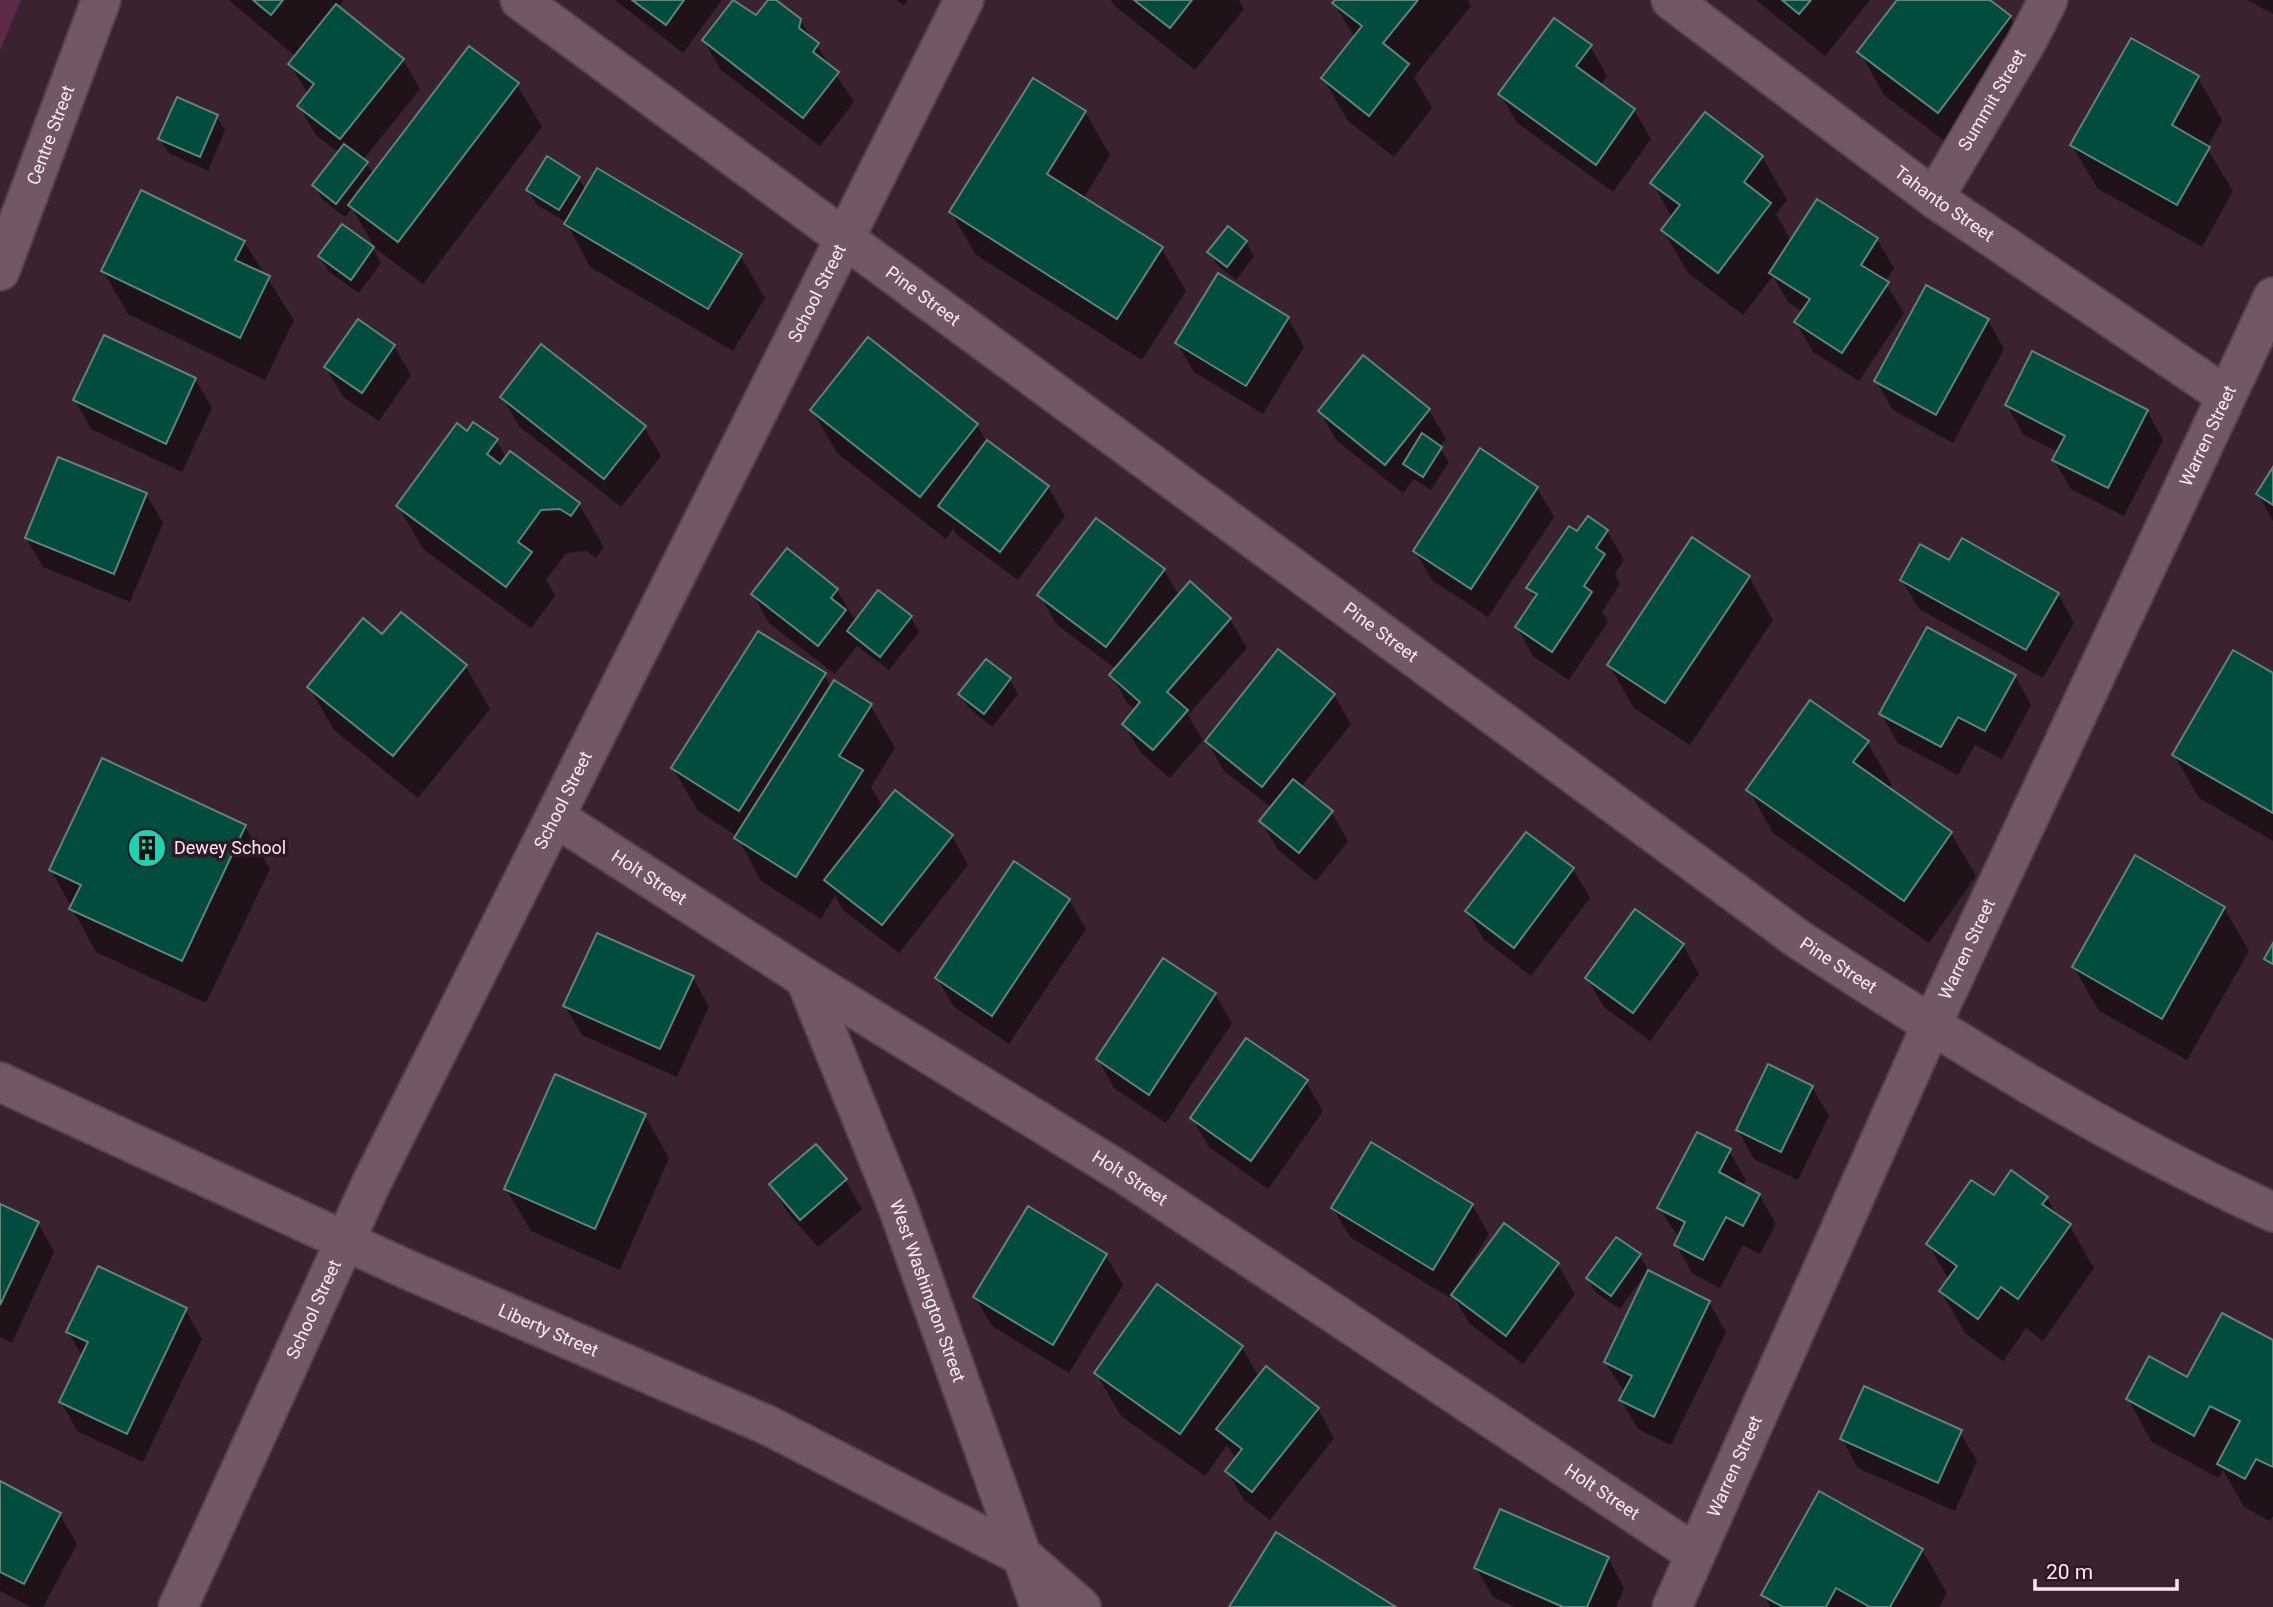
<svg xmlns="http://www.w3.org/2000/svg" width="2273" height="1607" font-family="Roboto,sans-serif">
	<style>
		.green { fill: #5e2a4a }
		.shadow { fill: #0007 }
		.building { fill: #004d3f; stroke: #618379; stroke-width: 2 }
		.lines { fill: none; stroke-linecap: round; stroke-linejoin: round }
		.street-casing { stroke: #54414d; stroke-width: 42 }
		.secondary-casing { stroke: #54414d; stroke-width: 42 }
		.street { stroke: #725766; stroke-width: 38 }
		.secondary { stroke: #725766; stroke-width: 38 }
		.labels { text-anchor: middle; stroke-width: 7; stroke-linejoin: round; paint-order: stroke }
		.street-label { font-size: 18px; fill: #faeaf3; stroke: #2f1826 }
		.poi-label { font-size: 18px; fill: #faeaf3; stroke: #2f1826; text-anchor: start }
	</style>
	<rect width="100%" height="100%" fill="#3a2230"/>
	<!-- green -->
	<polygon class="green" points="0,0 21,0 0,50"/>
	<!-- shadow -->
	<g class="shadow">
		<polygon points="229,0 344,0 337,8 403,60 420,89 363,160 374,174 517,85 542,127 423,284 375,248 352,208 345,217 323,200 314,185 339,153 316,135 299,106 308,94 290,64 296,57"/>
		<polygon points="615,0 722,0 683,53"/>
		<polygon points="770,0 800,20 854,102 820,146 721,70 704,41 735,1 757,17"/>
		<polygon points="896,0 908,0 904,5"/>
		<polygon points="1111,0 1239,0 1244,9 1195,70 1115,6"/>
		<polygon points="1337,0 1468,0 1471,6 1414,77 1432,108 1394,157 1348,121 1323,78 1355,38 1334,3"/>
		<polygon points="1756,0 1870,0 1825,56"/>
		<polygon points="1899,0 1987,0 2010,17 2035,60 1963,155 1884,95 1860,52"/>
		<polygon points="2248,0 2273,0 2273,14"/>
		<polygon points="1590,46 1607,76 1600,85 1634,110 1651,139 1613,192 1517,123 1500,94"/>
		<polygon points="2198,78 2222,120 2207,148 2233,191 2202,247 2097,188 2072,145"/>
		<polygon points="1085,112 1110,155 1083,199 1161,248 1186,291 1142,360 976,255 951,212"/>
		<polygon points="216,116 225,130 208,171 169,153 160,139"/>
		<polygon points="1762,157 1787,200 1776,214 1791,241 1877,239 1894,268 1885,282 1904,313 1859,381 1813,352 1796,323 1803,312 1788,302 1773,276 1743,315 1688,273 1663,230 1672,218 1653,183"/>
		<polygon points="579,178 586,191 740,255 765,298 733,351 590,267 567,223 536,204 528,190"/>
		<polygon points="244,242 294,320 265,380 128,314 103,271"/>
		<polygon points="1246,242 1254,256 1236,280 1218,266 1210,252"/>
		<polygon points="373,248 381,263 359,293 328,271 320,256"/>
		<polygon points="1288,318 1304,347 1263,414 1194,372 1177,343"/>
		<polygon points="1988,320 2004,349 1953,443 1893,410 1876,381"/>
		<polygon points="394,346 411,375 379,421 343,397 326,368"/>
		<polygon points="195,379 212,408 182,472 91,429 75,400"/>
		<polygon points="502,397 644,427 661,456 621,507 519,426"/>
		<polygon points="2007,405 2147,411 2163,440 2124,516 2071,489 2054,460 2058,452 2023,434"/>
		<polygon points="812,410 977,425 986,441 1048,487 1065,516 1018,580 957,535 953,529 946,539 837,453"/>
		<polygon points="1429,410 1446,439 1439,447 1449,462 1431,490 1414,479 1403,493 1336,440 1320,411"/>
		<polygon points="467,434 496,441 507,458 579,504 604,547 596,558 586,551 566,553 546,580 555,596 531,628 423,549 398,506"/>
		<polygon points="2273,470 2273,521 2258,494"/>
		<polygon points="1537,488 1554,517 1488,617 1432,580 1415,551"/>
		<polygon points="146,494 163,523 130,602 43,567 26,538"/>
		<polygon points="1607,531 1624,560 1615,574 1620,584 1602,612 1608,622 1569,680 1533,656 1517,627 1535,599 1529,588 1578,534"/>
		<polygon points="1950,563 2058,594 2074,623 2043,678 1919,609 1902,580"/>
		<polygon points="1164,570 1179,596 1230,619 1247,648 1188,715 1203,740 1170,778 1141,753 1124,724 1136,710 1128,704 1111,675 1116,669 1056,624 1040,595"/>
		<polygon points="1749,577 1773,620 1690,745 1634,708 1609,665"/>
		<polygon points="837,590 856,622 879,592 911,618 919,632 889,670 857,646 835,674 769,623 753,594"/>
		<polygon points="383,637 466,667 490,709 418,798 334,730 309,687"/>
		<polygon points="824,675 831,687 870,705 895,748 871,787 883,808 952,836 968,865 899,953 843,910 835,896 821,919 761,881 737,836 698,811 673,768"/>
		<polygon points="2273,675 2273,841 2199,798 2174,755"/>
		<polygon points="2015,676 2031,705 2002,759 1975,745 1958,775 1898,743 1881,714"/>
		<polygon points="1010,680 1018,694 992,727 969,708 960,694"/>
		<polygon points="1334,695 1351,724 1301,787 1331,812 1348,841 1316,881 1278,850 1261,821 1272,808 1224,771 1207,741"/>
		<polygon points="1867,742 1892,785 1889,789 1951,833 1976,876 1929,943 1773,833 1749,790"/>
		<polygon points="245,826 270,869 206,1003 96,952 51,870"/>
		<polygon points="1573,869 1590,898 1531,976 1484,940 1467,911"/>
		<polygon points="1069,900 1086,929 1009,1044 954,1007 937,978"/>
		<polygon points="2224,908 2249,951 2187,1060 2098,1010 2074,967"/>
		<polygon points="1683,945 1699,974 1650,1041 1604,1007 1587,978"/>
		<polygon points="692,977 709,1006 677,1077 582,1035 565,1006"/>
		<polygon points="1215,994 1232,1023 1166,1123 1114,1088 1098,1059"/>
		<polygon points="1306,1082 1323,1111 1268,1189 1209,1147 1192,1118"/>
		<polygon points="1812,1087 1829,1116 1798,1180 1754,1159 1738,1130"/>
		<polygon points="645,1116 669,1158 620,1270 531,1231 506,1189"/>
		<polygon points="1729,1151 1746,1180 1743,1186 1759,1195 1776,1224 1760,1254 1743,1245 1720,1288 1693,1274 1676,1245 1679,1238 1659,1208"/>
		<polygon points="845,1180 862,1209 818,1247 788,1213 771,1184"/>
		<polygon points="1994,1198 2047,1198 2057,1216 2069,1225 2094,1268 2043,1341 2026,1328 2003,1361 1966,1334 1941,1292 1949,1280 1928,1244"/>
		<polygon points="1472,1205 1489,1234 1461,1279 1464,1281 1505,1225 1558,1265 1575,1294 1523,1364 1470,1324 1452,1294 1450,1298 1350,1237 1333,1208"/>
		<polygon points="0,1206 38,1223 54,1252 12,1343 0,1337"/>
		<polygon points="1028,1209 1106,1256 1123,1285 1069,1373 992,1326 975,1297"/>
		<polygon points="1640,1256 1648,1270 1620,1309 1596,1293 1588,1279"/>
		<polygon points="1709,1302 1726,1332 1671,1445 1638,1429 1621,1400 1625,1393 1605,1362"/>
		<polygon points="185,1309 202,1339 143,1462 77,1431 61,1402 83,1357 68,1332"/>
		<polygon points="2273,1342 2273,1516 2270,1521 2244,1507 2223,1470 2219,1478 2152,1442 2128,1399 2188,1379"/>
		<polygon points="1242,1347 1259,1377 1318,1409 1334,1438 1270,1520 1244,1500 1227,1471 1235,1458 1227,1445 1205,1476 1121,1416 1096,1373"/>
		<polygon points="1960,1432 1977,1461 1955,1511 1858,1468 1842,1439"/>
		<polygon points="0,1483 60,1515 77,1544 43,1607 31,1607 0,1591"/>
		<polygon points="1922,1550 1947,1593 1939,1607 1771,1607 1763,1595"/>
		<polygon points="1608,1558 1624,1588 1616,1607 1515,1607 1493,1597 1476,1568"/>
	</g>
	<!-- building -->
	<g class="building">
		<polygon points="253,0 283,0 271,15"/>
		<polygon points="632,0 684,0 666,25"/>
		<polygon points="733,0 756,15 768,0 776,0 801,19 799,28 819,43 813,52 839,72 803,118 702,40"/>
		<polygon points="1134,0 1192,0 1170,28"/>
		<polygon points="1335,0 1418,0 1383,43 1409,64 1369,116 1321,78 1362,26 1332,3"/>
		<polygon points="1782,0 1811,0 1799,14"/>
		<polygon points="1897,0 1990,0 2011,16 1938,113 1857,52"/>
		<polygon points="336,4 404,59 340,139 297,106 314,84 288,64"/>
		<polygon points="1554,18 1592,45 1576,66 1635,109 1596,165 1498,94"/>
		<polygon points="2131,38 2199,76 2172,125 2210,147 2177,205 2070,145"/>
		<polygon points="469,46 519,83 398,242 348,205"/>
		<polygon points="1033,78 1086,111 1047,174 1163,247 1117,319 949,212"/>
		<polygon points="177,97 218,115 200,157 158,139"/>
		<polygon points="1705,112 1763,156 1744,182 1771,203 1718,273 1661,230 1680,205 1650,183"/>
		<polygon points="344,144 368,162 336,204 312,185"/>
		<polygon points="547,156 580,177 559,210 526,190"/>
		<polygon points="597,168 742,254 708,309 564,224"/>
		<polygon points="141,190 245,241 235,260 270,276 240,338 101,271"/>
		<polygon points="1817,199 1878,238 1861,265 1889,282 1842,353 1794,322 1810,299 1769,273"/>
		<polygon points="342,224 374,247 351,280 318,256"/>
		<polygon points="1228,226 1247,241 1227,267 1207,252"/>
		<polygon points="1218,273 1289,317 1246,386 1175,343"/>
		<polygon points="1926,285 1989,319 1936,415 1874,381"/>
		<polygon points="358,319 395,345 362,393 324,367"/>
		<polygon points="104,335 196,378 166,444 73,400"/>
		<polygon points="868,337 978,424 920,497 810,410"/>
		<polygon points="541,344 646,426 604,479 500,397"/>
		<polygon points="2032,351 2148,410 2108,488 2052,460 2065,436 2005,405"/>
		<polygon points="1363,355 1430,409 1385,465 1318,411"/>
		<polygon points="473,422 498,439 487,454 500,464 510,451 580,503 571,516 560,509 541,510 518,542 532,552 506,587 396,506 457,423 467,431"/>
		<polygon points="1422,433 1442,447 1423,477 1403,464"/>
		<polygon points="987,440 1049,486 1000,552 938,506"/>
		<polygon points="1480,448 1538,487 1471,589 1413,551"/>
		<polygon points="58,457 147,493 114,574 25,538"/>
		<polygon points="2273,467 2273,505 2256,494"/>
		<polygon points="1588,516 1608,530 1596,548 1605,554 1584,586 1592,592 1552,652 1515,627 1537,594 1526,588 1569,526 1577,531"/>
		<polygon points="1096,518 1165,569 1106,647 1037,595"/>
		<polygon points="1692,537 1750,576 1665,703 1607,665"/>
		<polygon points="1962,538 2059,593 2026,650 1900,580 1920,544 1949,560"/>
		<polygon points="787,548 838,589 831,598 846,610 818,646 751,594"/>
		<polygon points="1190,581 1231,618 1167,692 1188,710 1153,750 1122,724 1140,702 1109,675"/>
		<polygon points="878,590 912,616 880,657 847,631"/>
		<polygon points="401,612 467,665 393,756 307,687 363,618 382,634"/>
		<polygon points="1927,627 2016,675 1985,731 1958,717 1941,747 1879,714"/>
		<polygon points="758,631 826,673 739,811 671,768"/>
		<polygon points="1278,649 1335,694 1262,787 1205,741"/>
		<polygon points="2233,650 2273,673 2273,813 2172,755"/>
		<polygon points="986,659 1011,678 984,714 958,694"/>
		<polygon points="834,680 872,704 839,756 863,770 796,877 734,838"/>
		<polygon points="1810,700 1869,741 1853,762 1952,832 1904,901 1746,790"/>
		<polygon points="102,758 246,825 182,961 69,909 81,885 49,870"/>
		<polygon points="1293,779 1333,811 1299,853 1259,821"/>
		<polygon points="895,790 953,835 882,925 824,880"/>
		<polygon points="1526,832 1574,868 1514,948 1465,911"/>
		<polygon points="2135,855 2225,907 2162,1019 2072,967"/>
		<polygon points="1014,861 1070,899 992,1016 935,978"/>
		<polygon points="1635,909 1684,944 1633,1013 1585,978"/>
		<polygon points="597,933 694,976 660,1049 563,1006"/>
		<polygon points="2273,943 2273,964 2264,959"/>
		<polygon points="1163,958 1216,993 1149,1095 1096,1059"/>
		<polygon points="1246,1038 1308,1080 1251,1161 1190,1118"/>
		<polygon points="1768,1064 1813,1086 1781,1152 1736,1130"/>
		<polygon points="555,1074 646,1114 595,1229 504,1189"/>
		<polygon points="1697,1132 1731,1149 1719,1172 1760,1194 1743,1226 1726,1217 1703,1260 1674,1245 1685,1222 1657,1208"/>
		<polygon points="1371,1142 1473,1204 1433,1270 1331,1208"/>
		<polygon points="816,1144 847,1179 800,1220 769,1184"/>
		<polygon points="2011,1170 2048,1197 2042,1204 2071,1224 2018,1299 2001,1287 1978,1319 1939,1291 1957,1266 1926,1244 1971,1180 1994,1195"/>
		<polygon points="0,1204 39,1222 0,1305"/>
		<polygon points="1028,1206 1107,1254 1053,1345 973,1297"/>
		<polygon points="1504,1223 1559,1263 1506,1336 1451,1295"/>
		<polygon points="1616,1237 1641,1254 1611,1296 1586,1278"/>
		<polygon points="98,1266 187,1308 127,1434 59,1402 88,1342 66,1332"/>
		<polygon points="1648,1270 1710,1301 1654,1417 1619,1400 1632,1376 1604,1362"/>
		<polygon points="1157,1284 1243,1346 1180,1434 1094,1373"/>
		<polygon points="2222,1313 2273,1340 2273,1467 2256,1459 2245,1479 2217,1464 2240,1421 2210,1406 2194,1436 2126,1399 2149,1356 2187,1377"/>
		<polygon points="1266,1366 1319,1408 1252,1492 1225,1471 1242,1449 1216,1429"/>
		<polygon points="1864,1386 1962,1430 1938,1483 1840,1439"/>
		<polygon points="0,1481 61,1513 24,1584 0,1572"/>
		<polygon points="1819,1491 1923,1549 1890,1607 1870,1607 1836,1588 1826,1607 1783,1607 1761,1595"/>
		<polygon points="1500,1509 1609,1557 1587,1607 1563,1607 1474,1568"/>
		<polygon points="1276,1532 1396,1607 1229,1607"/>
	</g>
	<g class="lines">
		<defs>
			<g id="street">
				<path id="s1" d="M520,0L1798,939C1951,1039 2105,1136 2273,1212"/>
				<path id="s2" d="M1671,0L1934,198L2226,396"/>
				<path id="s3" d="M1934,198L2026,43L2048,0"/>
				<path id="s4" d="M555,817L805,978L1123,1173L1694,1553"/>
				<path id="s5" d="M805,978L898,1208L1040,1607"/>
				<path id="s6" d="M178,1607L370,1186L964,0"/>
				<path id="s7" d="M1672,1607L1931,1026L2273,297"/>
			</g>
			<g id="secondary">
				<path id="s8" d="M0,271L101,0"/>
				<path id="s9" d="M0,1082L406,1269L767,1425L1024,1557L1081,1607"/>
			</g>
		</defs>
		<!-- street casing -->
		<use href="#street" class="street-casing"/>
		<!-- secondary casing -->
		<use href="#secondary" class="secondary-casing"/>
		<!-- street -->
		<use href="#street" class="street"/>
		<!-- secondary -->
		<use href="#secondary" class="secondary"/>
	</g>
	<!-- icons -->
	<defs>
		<symbol id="building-disc" viewBox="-11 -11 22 22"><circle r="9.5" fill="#1ad5b2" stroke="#2f1826"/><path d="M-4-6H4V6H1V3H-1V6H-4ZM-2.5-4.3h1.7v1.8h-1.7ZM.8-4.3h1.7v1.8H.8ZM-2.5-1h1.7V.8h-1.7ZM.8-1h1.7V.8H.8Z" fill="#111"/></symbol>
	</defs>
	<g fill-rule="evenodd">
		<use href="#building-disc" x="125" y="826" width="44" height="44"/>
	</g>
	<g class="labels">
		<!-- street labels -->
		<g class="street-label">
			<text dy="6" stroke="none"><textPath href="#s3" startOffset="114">Summit Street</textPath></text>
			<text dy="6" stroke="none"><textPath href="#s8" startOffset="145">Centre Street</textPath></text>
			<text dy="6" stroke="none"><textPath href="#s2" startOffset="341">Tahanto Street</textPath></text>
			<text dy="6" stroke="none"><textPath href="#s6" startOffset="1461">School Street</textPath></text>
			<text dy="6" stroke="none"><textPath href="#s1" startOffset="500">Pine Street</textPath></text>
			<text dy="6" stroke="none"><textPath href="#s7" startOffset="1288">Warren Street</textPath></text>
			<text dy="6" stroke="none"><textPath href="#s1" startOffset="1068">Pine Street</textPath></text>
			<text dy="6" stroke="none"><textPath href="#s6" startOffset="894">School Street</textPath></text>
			<text dy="6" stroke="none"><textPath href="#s4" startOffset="112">Holt Street</textPath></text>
			<text dy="6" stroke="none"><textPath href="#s7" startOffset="721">Warren Street</textPath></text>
			<text dy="6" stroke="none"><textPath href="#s1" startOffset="1634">Pine Street</textPath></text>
			<text dy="6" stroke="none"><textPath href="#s4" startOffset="679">Holt Street</textPath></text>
			<text dy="6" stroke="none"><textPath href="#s5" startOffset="336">West Washington Street</textPath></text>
			<text dy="6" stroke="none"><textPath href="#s6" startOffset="327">School Street</textPath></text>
			<text dy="6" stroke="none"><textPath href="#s9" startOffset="602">Liberty Street</textPath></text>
			<text dy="6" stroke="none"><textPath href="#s7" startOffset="154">Warren Street</textPath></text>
			<text dy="6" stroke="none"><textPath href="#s4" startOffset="1246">Holt Street</textPath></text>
		</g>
		<!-- poi labels -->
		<g class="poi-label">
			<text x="174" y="854">Dewey School</text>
		</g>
	</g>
	<!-- scale -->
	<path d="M2035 1579v10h142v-10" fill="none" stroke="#faeaf3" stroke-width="3.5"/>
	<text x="2046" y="1579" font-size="21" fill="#faeaf3" stroke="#2f1826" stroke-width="5" paint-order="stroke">20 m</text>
</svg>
